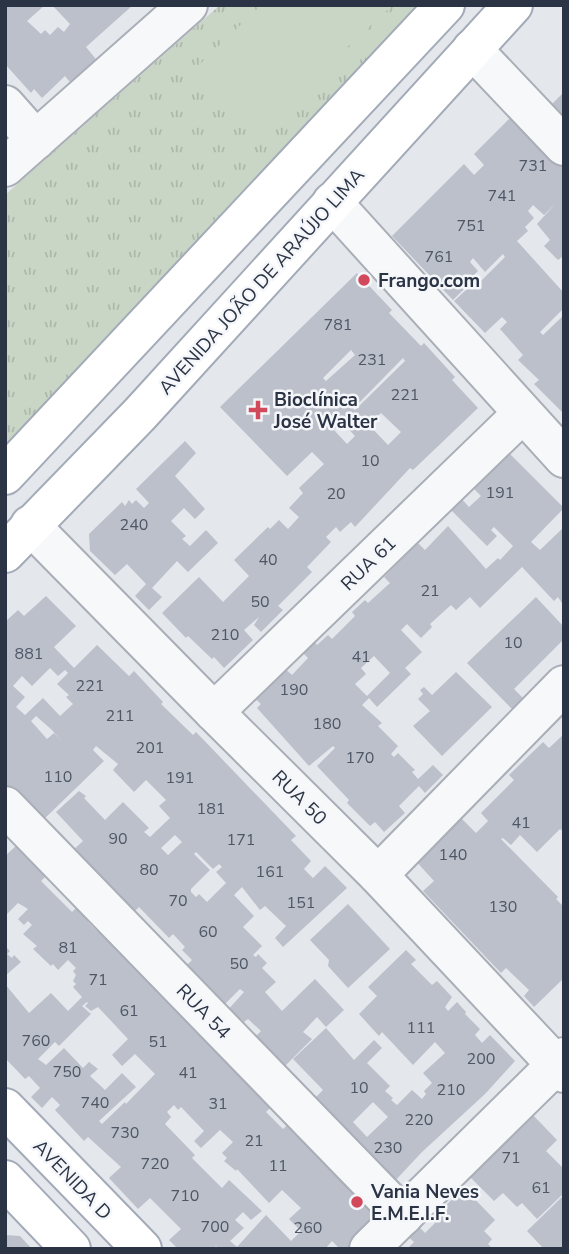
<svg xmlns="http://www.w3.org/2000/svg" width="569" height="1254" font-family="'Nunito Sans',sans-serif">
	<style>
		.grass { fill: url(#grass-tufts) }
		.garden { fill: #c9d6c5 }
		.building { fill: #bbc0ca; fill-rule: evenodd }
		.lines { fill: none; stroke-linecap: round; stroke-linejoin: round }
		.minor-casing { stroke: #a9aeb7; stroke-width: 42 }
		.major-casing { stroke: #a3abb8; stroke-width: 42 }
		.minor { stroke: #f7f8fa; stroke-width: 38 }
		.major { stroke: #fff; stroke-width: 38 }
		.poi-dot { fill: #d1495b; stroke: #f4f6f9; stroke-width: 2.5 }
		.labels { text-anchor: middle; stroke-width: 5; stroke-linejoin: round; paint-order: stroke }
		.number-label { font-size: 16px; fill: #4f5766 }
		.poi-label { font-size: 19px; font-weight: bold; fill: #2b3445; stroke: #f4f6f9; text-anchor: start }
		.street-label { font-size: 19px; fill: #2b3445; stroke: #f4f6f9 }
	</style>
	<defs>
		<pattern id="grass-tufts" width="24" height="20" patternUnits="userSpaceOnUse" patternTransform="scale(1.75)"><rect width="24" height="20" fill="#c9d6c5"/><path d="M3 7l-1-3M5 7V3M7 7l1-3M15 17l-1-3M17 17v-4M19 17l1-3" fill="none" stroke="#adb8ab"/></pattern>
	</defs>
	<rect width="100%" height="100%" fill="#e4e7ec"/>
	<!-- grass -->
	<polygon class="grass" points="220,5 429,5 5,455 5,195"/>
	<!-- garden -->
	<polygon class="garden" points="261,5 393,5 258,129 197,67"/>
	<!-- building -->
	<g class="building">
		<polygon points="5,5 45,5 27,21 41,34 45,30 50,35 58,27 64,32 70,24 52,5 133,5 86,47 99,63 73,86 65,76 42,98 34,89 31,93 5,64"/>
		<polygon points="564,92 564,128 546,110"/>
		<polygon points="514,114 564,165 564,258 562,257 558,260 544,246 550,240 537,224 556,203 544,215 533,205 528,211 534,218 525,227 528,231 517,241 564,293 564,308 540,332 543,335 564,315 564,414 534,384 539,380 518,360 523,355 500,329 507,322 502,317 485,333 454,301 477,280 478,282 482,280 505,257 503,254 485,272 473,258 470,262 478,271 471,278 474,279 453,300 392,236 464,164 474,175 484,165 474,154"/>
		<path d="M357,273L392,310L389,313L421,346L424,343L455,377L452,380L478,408L413,470L410,468L355,527L351,522L340,532L336,527L326,537L331,542L307,567L312,572L278,606L283,610L261,632L254,625L259,617L244,630L253,640L224,668L214,657L212,659L188,636L186,638L162,613L199,577L223,602L249,576L234,560L268,527L270,529L279,520L288,529L299,517L289,508L303,493L299,488L324,464L312,452L287,476L220,407ZM351,350L355,355L326,381L323,378ZM403,358L405,361L355,410L353,409ZM381,413L401,432L388,445L368,424ZM342,422L355,436L347,444L334,430Z"/>
		<polygon points="185,441 196,453 175,476 205,509 195,519 184,508 171,521 186,536 182,539 190,546 206,530 218,543 188,572 177,561 152,588 162,597 149,610 135,596 146,584 127,564 115,575 90,551 89,534 122,502 125,506 129,500 132,504 136,500 144,508 149,503 136,489"/>
		<path d="M506,450L564,508L531,542L540,550L564,527V606L558,597L554,601L522,567L480,608L470,597L456,610L451,605L430,624L432,627L421,638L407,624L401,630L422,652L405,668L411,674L377,707L369,698L362,705L382,723L378,726L398,746L391,754L394,757L398,753L415,770L412,772L418,779L433,765L443,775L425,793L419,786L399,806L405,813L384,832L375,822L370,826L347,803L349,800L317,766L335,748L333,746L309,766L257,708L261,704L252,696L282,666L292,675L308,658L300,650L311,638L317,645L328,635L332,639L355,616L352,612L365,600L368,603L390,583L384,577L418,543L425,550L448,526L486,569L498,558L500,560L513,546L494,527L491,530L497,536L487,546L448,507L459,496L469,507L481,496L470,485ZM374,656L390,673L367,696L355,684L366,674L361,668Z"/>
		<path d="M46,596L76,626L54,647L74,668L97,645L129,676L134,671L163,702L161,704L193,735L196,732L296,836L291,840L311,861L304,869L313,878L325,866L347,888L283,947L275,938L286,926L265,906L260,910L242,887L234,895L254,916L243,927L262,946L253,955L256,957L258,954L267,963L262,968L276,982L265,992L282,1011L315,979L344,1010L326,1027L317,1017L303,1032L312,1039L285,1066L256,1036L261,1031L248,1019L244,1022L241,1019L236,1022L226,1012L244,992L240,989L222,1007L184,968L192,960L182,950L185,947L173,934L169,938L139,907L131,915L71,852L83,841L56,812L79,791L86,796L84,798L105,820L123,802L149,828L144,832L150,837L170,818L159,806L166,800L146,780L134,792L113,770L118,764L96,746L93,750L104,761L42,821L5,784V622L18,610L24,616ZM50,668L58,676L65,670L68,673L57,684L69,695L66,697L73,704L60,716L43,698L25,715L16,707L25,697L13,686L22,676L32,686ZM36,716L52,730L62,742L54,733L47,739L31,721ZM175,835L182,842L168,855L161,848ZM196,852L213,869L219,864L222,867L216,872L226,883L207,902L199,894L196,897L191,892V889L210,870L194,854Z"/>
		<polygon points="536,597 564,627 564,639 514,689 523,698 512,709 467,663"/>
		<polygon points="456,672 492,707 442,756 413,726 430,711 418,699 423,694 420,690 424,687 432,695"/>
		<polygon points="564,734 564,832 560,829 537,852 520,835 511,845 503,838 501,839 558,897 556,899 564,907 564,978 534,1007 524,996 529,990 506,968 501,973 423,891 434,881 414,859 459,816 476,833 488,821 481,813 514,780 509,775 543,742 549,748"/>
		<path d="M16,846L46,876L41,881L72,912L83,901L96,915L88,922L97,931L105,924L277,1101L266,1112L283,1129L294,1119L376,1202V1219L347,1249H340L332,1241L325,1249H219L216,1246L213,1249H178L169,1240L181,1229L150,1198L138,1209L109,1178L121,1167L88,1137L84,1141L55,1110L60,1105L52,1097L42,1108L31,1097L40,1088L29,1076L25,1079L5,1058V984L29,1013L51,993L68,1011L82,997L73,987L76,984L73,981L76,975L73,971L76,968L68,960L58,970L53,964L51,966L33,949L37,946L23,934L32,925L28,921L24,925L18,919L28,909L18,903L5,916V856ZM87,1002L88,1003L85,1006L91,1011L98,1007L128,1039L112,1055L122,1066L135,1054L155,1074L126,1104L125,1102L102,1124L99,1121L136,1087L122,1073L105,1090L90,1076L98,1069L89,1062L83,1068L64,1048L46,1065L38,1059L55,1042L59,1046L91,1014L82,1006ZM174,1105L178,1110L181,1107L204,1131L194,1141L201,1148L220,1130L233,1142L222,1153L227,1158L224,1161L236,1171L237,1169L269,1203L282,1190L301,1208L289,1219L301,1231L291,1241L266,1215L237,1247L230,1241L244,1228L235,1220L243,1212L251,1220L262,1211L229,1180L222,1188L192,1158L195,1155L165,1124L171,1117L167,1112Z"/>
		<polygon points="348,904 390,949 348,988 328,966 329,960 310,940"/>
		<polygon points="5,946 10,951 7,954 12,958 14,955 21,962 5,976"/>
		<path d="M406,950L416,960L411,964L432,985L437,981L452,997L445,1007L448,1011L457,1002L466,1012L465,1014L480,1029L475,1035L482,1043L490,1035L515,1061L485,1094L422,1152L392,1184L314,1099L323,1090L293,1059L326,1028L354,1060L374,1040L382,1048L367,1063L390,1086L385,1091L393,1098L391,1100L397,1105L412,1090L422,1099L426,1094L424,1091L432,1083L423,1073L445,1053L435,1042L413,1065L382,1032L379,1036L359,1014L377,996L368,987ZM373,1102L388,1117L367,1137L353,1122Z"/>
		<polygon points="532,1114 557,1140 546,1151 564,1169 564,1193 537,1219 522,1203 517,1207 503,1193 494,1201 464,1171"/>
		<polygon points="464,1188 495,1220 484,1231 492,1239 488,1244 493,1249 407,1249 414,1242 402,1231 413,1220 425,1233 435,1223 423,1211 434,1201 442,1209"/>
		<polygon points="564,1195 564,1249 544,1249 527,1231"/>
		<polygon points="5,1235 20,1236 32,1249 5,1249"/>
	</g>
	<g class="lines">
		<defs>
			<g id="minor">
				<polyline points="472,49 564,146"/>
				<polyline points="5,105 36,140"/>
				<polyline points="5,167 188,5"/>
				<polyline points="332,202 564,458"/>
				<polyline points="30,525 214,712 378,875 564,1073"/>
				<polyline points="214,712 522,414"/>
				<polyline points="5,806 403,1216"/>
				<polyline points="378,875 564,685"/>
				<polyline points="369,1249 564,1057"/>
			</g>
			<g id="major">
				<polyline points="5,475 445,5"/>
				<polyline points="5,553 140,414 513,5"/>
				<polyline points="5,1108 142,1249"/>
				<polyline points="5,1180 71,1249"/>
			</g>
		</defs>
		<!-- minor casing -->
		<use href="#minor" class="minor-casing"/>
		<!-- major casing -->
		<use href="#major" class="major-casing"/>
		<!-- minor -->
		<use href="#minor" class="minor"/>
		<!-- major -->
		<use href="#major" class="major"/>
	</g>
	<!-- markers -->
	<g class="poi-dot">
		<circle cx="364" cy="280" r="7"/>
		<path d="M254.5 399.5h7v7h7v7h-7v7h-7v-7h-7v-7h7z"/>
		<circle cx="357" cy="1202" r="7"/>
	</g>
	<g class="labels">
		<!-- number labels -->
		<g class="number-label">
			<text x="533" y="171">731</text>
			<text x="502" y="201">741</text>
			<text x="471" y="231">751</text>
			<text x="439" y="262">761</text>
			<text x="338" y="330">781</text>
			<text x="372" y="365">231</text>
			<text x="405" y="400">221</text>
			<text x="370" y="466">10</text>
			<text x="500" y="498">191</text>
			<text x="336" y="499">20</text>
			<text x="134" y="530">240</text>
			<text x="268" y="565">40</text>
			<text x="430" y="596">21</text>
			<text x="260" y="607">50</text>
			<text x="225" y="640">210</text>
			<text x="513" y="648">10</text>
			<text x="29" y="659">881</text>
			<text x="361" y="662">41</text>
			<text x="90" y="691">221</text>
			<text x="294" y="695">190</text>
			<text x="120" y="721">211</text>
			<text x="327" y="729">180</text>
			<text x="150" y="753">201</text>
			<text x="360" y="763">170</text>
			<text x="58" y="782">110</text>
			<text x="180" y="783">191</text>
			<text x="211" y="814">181</text>
			<text x="521" y="828">41</text>
			<text x="118" y="844">90</text>
			<text x="241" y="845">171</text>
			<text x="453" y="860">140</text>
			<text x="149" y="875">80</text>
			<text x="270" y="877">161</text>
			<text x="178" y="906">70</text>
			<text x="301" y="908">151</text>
			<text x="503" y="912">130</text>
			<text x="208" y="937">60</text>
			<text x="68" y="953">81</text>
			<text x="239" y="969">50</text>
			<text x="98" y="985">71</text>
			<text x="129" y="1016">61</text>
			<text x="421" y="1033">111</text>
			<text x="36" y="1046">760</text>
			<text x="158" y="1047">51</text>
			<text x="481" y="1064">200</text>
			<text x="67" y="1077">750</text>
			<text x="188" y="1078">41</text>
			<text x="359" y="1093">10</text>
			<text x="451" y="1095">210</text>
			<text x="95" y="1108">740</text>
			<text x="218" y="1109">31</text>
			<text x="419" y="1125">220</text>
			<text x="125" y="1138">730</text>
			<text x="254" y="1146">21</text>
			<text x="388" y="1153">230</text>
			<text x="511" y="1163">71</text>
			<text x="155" y="1169">720</text>
			<text x="278" y="1171">11</text>
			<text x="541" y="1193">61</text>
			<text x="185" y="1201">710</text>
			<text x="215" y="1232">700</text>
			<text x="308" y="1233">260</text>
		</g>
		<!-- poi labels -->
		<g class="poi-label">
			<text x="378" y="287">Frango.com</text>
			<text x="274" y="406">Bioclínica<tspan x="274" dy="22">José Walter</tspan></text>
			<text x="371" y="1198">Vania Neves<tspan x="371" dy="22">E.M.E.I.F.</tspan></text>
		</g>
		<!-- street labels -->
		<g class="street-label">
			<text transform="translate(261 281) rotate(-48)" y="7">AVENIDA JOÃO DE ARAÚJO LIMA</text>
			<text transform="translate(368 563) rotate(-44)" y="7">RUA 61</text>
			<text transform="translate(300 797) rotate(45)" y="7">RUA 50</text>
			<text transform="translate(204 1011) rotate(46)" y="7">RUA 54</text>
			<text transform="translate(73 1179) rotate(46)" y="7">AVENIDA D</text>
		</g>
	</g>
	<!-- border -->
	<rect width="569" height="1254" fill="none" stroke="#2b3445" stroke-width="14"/>
</svg>
